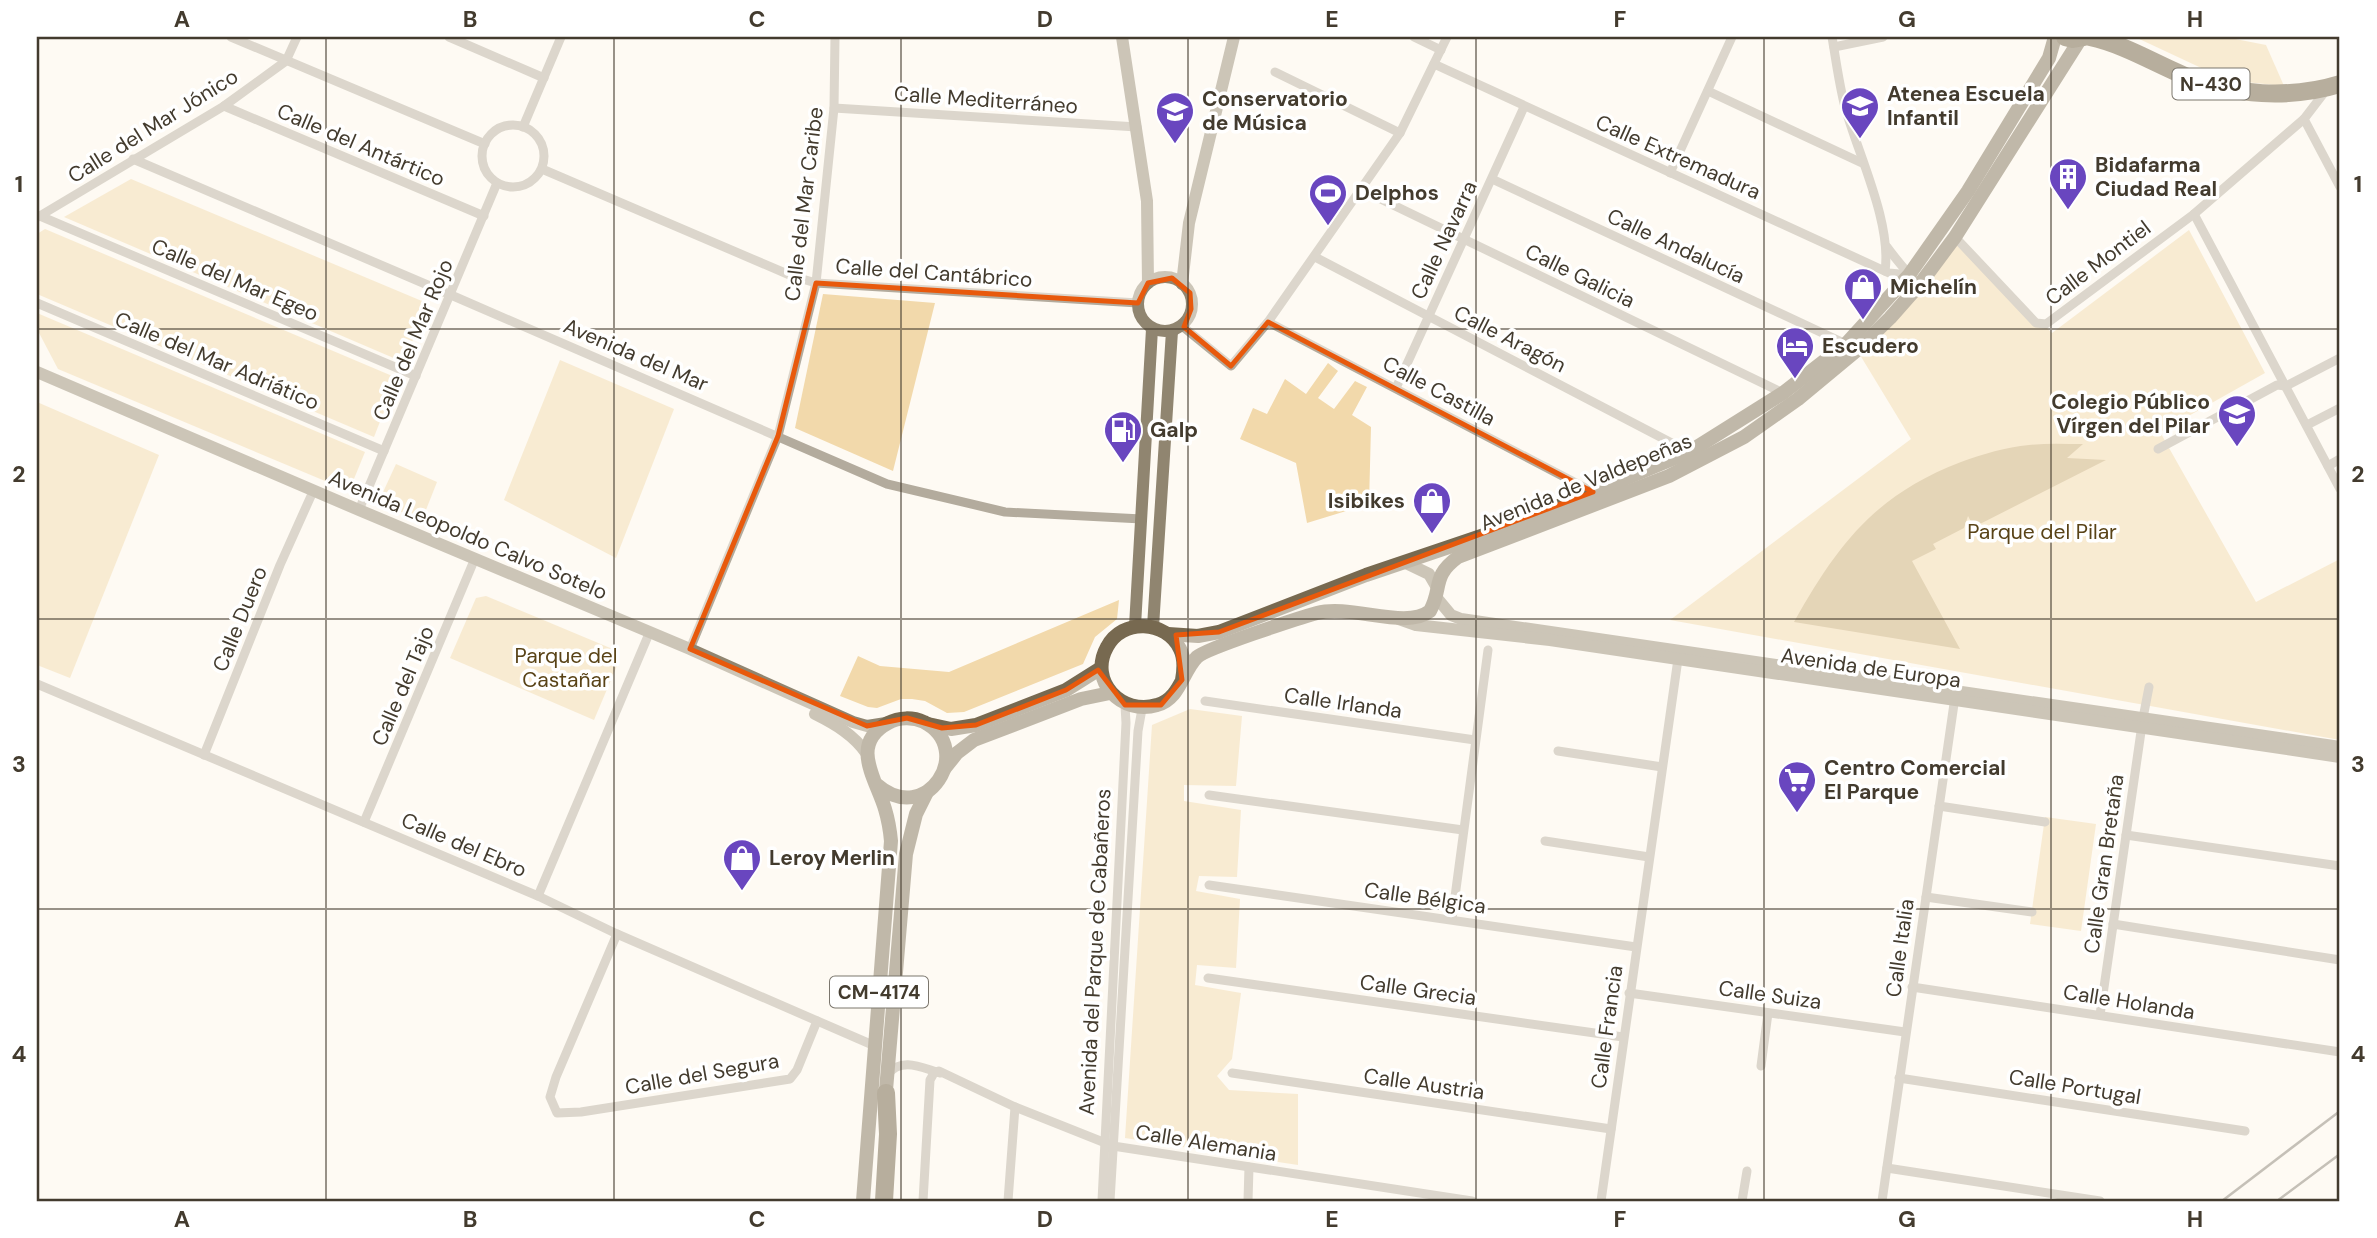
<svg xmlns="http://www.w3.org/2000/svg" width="2377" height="1238" font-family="'DM Sans',sans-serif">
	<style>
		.green { fill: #f2d9ab }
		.water { fill: #c6a86f }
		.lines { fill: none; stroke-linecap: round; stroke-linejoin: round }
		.street { stroke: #b3ab9d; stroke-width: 9 }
		.secondary { stroke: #908570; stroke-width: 12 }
		.primary { stroke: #776950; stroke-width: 14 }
		.highway { stroke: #625235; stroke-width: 18 }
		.rail { stroke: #817a6f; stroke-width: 2.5 }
		.marked { fill: none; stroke: #e8590c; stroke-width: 5; stroke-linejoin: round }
		.grid { fill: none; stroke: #433b2e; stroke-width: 2; stroke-opacity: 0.55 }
		.labels { text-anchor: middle; stroke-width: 7; stroke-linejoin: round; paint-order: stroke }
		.shield { fill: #fff; stroke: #7b766d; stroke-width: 2 }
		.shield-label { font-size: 19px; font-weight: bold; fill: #433b2e }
		.poi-label { font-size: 21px; font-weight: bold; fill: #433b2e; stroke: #fff; text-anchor: start }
		.street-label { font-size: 21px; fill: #433b2e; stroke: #fff }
		.park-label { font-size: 21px; fill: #594317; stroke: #fff }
		.neatline { fill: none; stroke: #433b2e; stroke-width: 2.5 }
		.grid-label { font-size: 23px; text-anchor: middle; font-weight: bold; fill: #433b2e }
	</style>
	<rect width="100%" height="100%" fill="#fefaf3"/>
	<!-- green -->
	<g class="green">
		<polygon points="2135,37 2225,37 2266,45 2284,86 2227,80"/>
		<polygon points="131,179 429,304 403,362 64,217"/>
		<polygon points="45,229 397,378 374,437 37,294 37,234"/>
		<polygon points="2189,230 2265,373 2160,432 2256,602 2340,559 2340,740 1670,620 1911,439 1857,350 1955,237 2052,333"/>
		<polygon points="823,294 935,303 893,471 795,428"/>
		<polygon points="37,313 365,452 349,491 58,369 37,329"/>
		<polygon points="560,360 674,409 616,558 504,500"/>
		<polygon points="1328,363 1338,371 1318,398 1334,409 1355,381 1367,387 1352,415 1371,427 1369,504 1307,523 1296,463 1240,439 1253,408 1267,414 1285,379 1306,394"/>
		<polygon points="37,402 159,455 70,678 37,665"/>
		<polygon points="396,464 437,482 422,520 378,503"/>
		<polygon points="486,596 615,650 619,661 594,720 450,658 476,598"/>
		<polygon points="1119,600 1117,619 1095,637 1083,664 964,712 947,713 925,701 912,699 901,699 877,708 868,707 840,696 858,656 880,666 949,672"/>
		<polygon points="1190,709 1242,716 1236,786 1184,785 1184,801 1241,810 1237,877 1199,876 1196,891 1240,899 1236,968 1197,965 1195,985 1241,993 1232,1059 1217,1076 1229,1090 1298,1094 1298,1165 1125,1138 1152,725"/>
		<polygon points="2045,817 2096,824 2081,931 2030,924"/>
	</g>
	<!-- water -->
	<path class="water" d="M2083,444L2067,458L2106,460L1974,527L1968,516L1964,528L1933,544L1936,549L1912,561L1960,649L1794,622C1838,544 1875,495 1961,462C1983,454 2006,447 2029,445C2047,443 2065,444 2083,444Z"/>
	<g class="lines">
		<!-- street -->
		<g class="street">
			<polyline points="231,37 485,144"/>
			<polyline points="449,37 544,78"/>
			<polyline points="1414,37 1441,50"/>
			<path d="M1832,37C1836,60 1839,84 1845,107C1858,154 1892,223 1885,271"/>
			<polyline points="1834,47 1883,37"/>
			<polyline points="1434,64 1889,273 1909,275"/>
			<polyline points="1275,72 1400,133"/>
			<polyline points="1708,91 1862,163"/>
			<polyline points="224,106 484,216"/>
			<polyline points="834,108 1137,127"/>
			<polyline points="2304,119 2340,187"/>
			<circle cx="513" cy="156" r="31"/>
			<polyline points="523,127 561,37"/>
			<polyline points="133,159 451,295 887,484 1005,512 1142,519"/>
			<polyline points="542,169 792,276 816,283 1138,303"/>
			<polyline points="1670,173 1732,37"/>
			<polyline points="1492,179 1846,344"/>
			<polyline points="1362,190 1783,393"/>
			<polyline points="2194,214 2340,489"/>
			<polyline points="40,216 416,376"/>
			<polyline points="38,217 224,106 286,61 297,37"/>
			<polyline points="1955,237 2036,323 2046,324 2194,214 2304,119 2327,89"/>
			<path d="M1887,247C1896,259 1907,274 1920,284"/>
			<polyline points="1315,257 1689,452"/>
			<polyline points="37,303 384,451"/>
			<polyline points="1268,322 1593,492"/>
			<polyline points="1182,326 1231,366 1268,322 1400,133 1447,37"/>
			<polyline points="1396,388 1524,107"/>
			<polyline points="2307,425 2340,408"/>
			<polyline points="2158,449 2277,385 2286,386 2340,358"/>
			<polyline points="2328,466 2340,459"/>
			<polyline points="359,510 497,183"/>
			<polyline points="690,649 778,436 816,283 834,108 835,37"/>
			<polyline points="37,684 538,896 617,934 875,1046"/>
			<polyline points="1205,701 1475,740"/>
			<polyline points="1558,751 1662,767"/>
			<polyline points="204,755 280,565 311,496"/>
			<polyline points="1209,795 1463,830"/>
			<polyline points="1939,806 2045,822"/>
			<polyline points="364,822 473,563"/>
			<polyline points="2126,835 2340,866"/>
			<polyline points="1545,841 1649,857"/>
			<polyline points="1209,885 1636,947"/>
			<polyline points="538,896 648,636"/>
			<polyline points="1926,897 2032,912"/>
			<polyline points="1452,919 1488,650"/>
			<polyline points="2113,924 2340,960"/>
			<polyline points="617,934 556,1077 550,1097 557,1113 581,1112 790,1079 797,1070 817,1021"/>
			<polyline points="1208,978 1623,1037"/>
			<polyline points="1912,987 2340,1052"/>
			<polyline points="1629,993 1905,1032"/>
			<polyline points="2100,1015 2143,718 2149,687"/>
			<polyline points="1761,1066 1768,1013"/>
			<polyline points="1232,1073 1611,1129"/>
			<path d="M888,1074C902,1057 922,1068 940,1073"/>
			<polyline points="1899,1078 2245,1131"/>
			<polyline points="1887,1168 2100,1201"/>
			<polyline points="923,1201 930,1080 934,1073 939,1071 1015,1107 1113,1146 1472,1201"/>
			<polyline points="1008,1201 1015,1107"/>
			<polyline points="1102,1201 1126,723 1125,705"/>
			<polyline points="1110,1201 1138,731 1142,709"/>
			<polyline points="1248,1201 1249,1167"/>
			<polyline points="1601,1201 1678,659"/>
			<polyline points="1742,1201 1747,1171"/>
			<polyline points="1882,1201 1955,697"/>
		</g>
		<!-- secondary -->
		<g class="secondary">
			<polyline points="1122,37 1147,201 1148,283"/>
			<circle cx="1165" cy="304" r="27"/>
			<polyline points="1182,284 1189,223 1234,37"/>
			<polyline points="37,372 359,510 690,649 853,722 867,726 886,723"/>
			<polyline points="1404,562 1429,574 1436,586"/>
			<polyline points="1436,597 1451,615 1461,619 2340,747"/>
			<polyline points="1399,619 1416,625 1550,640 2340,757"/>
			<polyline points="1135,626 1152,329"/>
			<polyline points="1153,627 1172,331"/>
			<path d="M815,714C835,724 854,735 867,754"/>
		</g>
		<!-- primary -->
		<g class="primary">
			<polyline points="1168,634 1198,636 1219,632 1366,575 1508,527 1593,492 1689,452 1783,393 1846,344 1909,275 1968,191 2049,58 2055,37"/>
			<path d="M1182,680C1184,669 1185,659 1180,649C1166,620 1122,618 1107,647C1088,681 1122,716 1157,705C1180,699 1182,672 1197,657C1207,648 1299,618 1317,613C1351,604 1406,630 1430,611C1443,587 1431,577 1458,557L1669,476L1744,437L1798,399L1857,350L1890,318L1920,284L1955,237L2081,38"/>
			<polyline points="928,724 951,729 976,725 1066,690 1101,668"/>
			<polyline points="945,768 957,753 974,740 1081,699 1110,693"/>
			<polyline points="885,1102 906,854 916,814 927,792"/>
			<path d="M863,1201L891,841C890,830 888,819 885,809C876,779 849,744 888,723C899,717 913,717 924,722C976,749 927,829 876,784"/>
		</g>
		<!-- highway -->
		<g class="highway">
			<polyline points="2065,37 2073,39 2084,37"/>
			<path d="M2090,37C2123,44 2154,63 2185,76C2233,96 2291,99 2340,84"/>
			<polyline points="884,1201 888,1134 886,1093"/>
		</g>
		<!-- rail -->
		<g class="rail">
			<polyline points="2222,1201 2340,1111"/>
			<polyline points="2277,1201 2340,1154"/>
		</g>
	</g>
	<!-- marked area -->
	<path d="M0 0H2377V1238H0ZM1172,278L1190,293L1191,309L1184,327L1231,366L1268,322L1593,492L1219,632L1176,635L1182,680L1161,705H1125L1098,670L1066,690L976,725L942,728L907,718L867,726L690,649L778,436L816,283L1138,303L1148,283Z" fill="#fefaf3" fill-opacity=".55" fill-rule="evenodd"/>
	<path class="marked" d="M1172,278L1190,293L1191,309L1184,327L1231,366L1268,322L1593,492L1219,632L1176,635L1182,680L1161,705H1125L1098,670L1066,690L976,725L942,728L907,718L867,726L690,649L778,436L816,283L1138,303L1148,283Z"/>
	<!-- grid -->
	<path class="grid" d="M326,37V1201M614,37V1201M901,37V1201M1188,37V1201M1476,37V1201M1764,37V1201M2051,37V1201M37,329H2340M37,619H2340M37,909H2340"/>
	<!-- icons -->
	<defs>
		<symbol id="school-pin" viewBox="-11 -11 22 30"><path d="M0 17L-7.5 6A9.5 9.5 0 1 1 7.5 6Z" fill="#6946bf" stroke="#fff"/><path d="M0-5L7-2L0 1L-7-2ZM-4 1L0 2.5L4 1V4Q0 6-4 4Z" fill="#fff"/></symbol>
		<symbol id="university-pin" viewBox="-11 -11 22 30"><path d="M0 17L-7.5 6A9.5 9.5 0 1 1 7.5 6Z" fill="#6946bf" stroke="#fff"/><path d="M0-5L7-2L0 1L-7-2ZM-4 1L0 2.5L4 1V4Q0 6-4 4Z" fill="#fff"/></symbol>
		<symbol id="building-pin" viewBox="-11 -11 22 30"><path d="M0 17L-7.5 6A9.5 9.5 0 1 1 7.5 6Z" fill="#6946bf" stroke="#fff"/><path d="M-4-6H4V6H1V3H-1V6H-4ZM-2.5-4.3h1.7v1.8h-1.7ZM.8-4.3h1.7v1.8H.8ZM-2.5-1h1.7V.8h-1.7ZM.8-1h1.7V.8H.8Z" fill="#fff"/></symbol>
		<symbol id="stadium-pin" viewBox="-11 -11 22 30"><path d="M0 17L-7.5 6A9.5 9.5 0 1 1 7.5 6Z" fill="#6946bf" stroke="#fff"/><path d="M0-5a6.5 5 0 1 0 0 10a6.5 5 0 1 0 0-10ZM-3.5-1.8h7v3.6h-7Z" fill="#fff"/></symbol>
		<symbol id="shop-pin" viewBox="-11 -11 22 30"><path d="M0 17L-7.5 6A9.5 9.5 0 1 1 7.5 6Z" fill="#6946bf" stroke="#fff"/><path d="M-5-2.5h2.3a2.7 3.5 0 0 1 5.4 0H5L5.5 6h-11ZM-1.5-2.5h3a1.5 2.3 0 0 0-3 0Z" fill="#fff"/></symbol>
		<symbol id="hotel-pin" viewBox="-11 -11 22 30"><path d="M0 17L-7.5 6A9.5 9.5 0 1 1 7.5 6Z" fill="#6946bf" stroke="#fff"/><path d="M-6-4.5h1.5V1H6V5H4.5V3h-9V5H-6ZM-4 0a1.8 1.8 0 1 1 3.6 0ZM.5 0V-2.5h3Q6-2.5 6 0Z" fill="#fff"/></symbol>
		<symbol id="fuel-pin" viewBox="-11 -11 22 30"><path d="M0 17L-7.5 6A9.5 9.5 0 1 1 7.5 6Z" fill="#6946bf" stroke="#fff"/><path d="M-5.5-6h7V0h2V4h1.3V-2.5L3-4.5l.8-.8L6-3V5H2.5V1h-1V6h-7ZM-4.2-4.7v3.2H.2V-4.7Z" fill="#fff"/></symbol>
		<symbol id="supermarket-pin" viewBox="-11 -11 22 30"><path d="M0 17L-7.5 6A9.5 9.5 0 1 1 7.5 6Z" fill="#6946bf" stroke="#fff"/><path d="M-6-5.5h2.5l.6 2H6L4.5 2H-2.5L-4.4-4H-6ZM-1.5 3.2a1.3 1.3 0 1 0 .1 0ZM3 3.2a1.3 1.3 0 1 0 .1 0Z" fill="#fff"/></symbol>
	</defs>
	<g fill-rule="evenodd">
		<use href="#school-pin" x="1838" y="84" width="44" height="60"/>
		<use href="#university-pin" x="1153" y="89" width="44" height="60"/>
		<use href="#building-pin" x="2046" y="155" width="44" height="60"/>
		<use href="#stadium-pin" x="1306" y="171" width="44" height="60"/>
		<use href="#shop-pin" x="1841" y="265" width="44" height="60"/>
		<use href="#hotel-pin" x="1773" y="324" width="44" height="60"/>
		<use href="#school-pin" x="2215" y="392" width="44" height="60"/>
		<use href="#fuel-pin" x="1101" y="408" width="44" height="60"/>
		<use href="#shop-pin" x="1410" y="479" width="44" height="60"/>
		<use href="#supermarket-pin" x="1775" y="758" width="44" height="60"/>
		<use href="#shop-pin" x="720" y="836" width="44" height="60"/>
	</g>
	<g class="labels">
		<!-- shield labels -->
		<g class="shield">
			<rect x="2172.5" y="68.5" width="77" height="31" rx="5"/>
			<rect x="830" y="976.5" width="98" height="31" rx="5"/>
		</g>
		<g class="shield-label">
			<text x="2211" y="91">N-430</text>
			<text x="879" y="999">CM-4174</text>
		</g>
		<!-- poi labels -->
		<g class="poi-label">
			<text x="1887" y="101">Atenea Escuela<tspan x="1887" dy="24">Infantil</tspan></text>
			<text x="1202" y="106">Conservatorio<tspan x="1202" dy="24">de Música</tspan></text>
			<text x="2095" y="172">Bidafarma<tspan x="2095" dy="24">Ciudad Real</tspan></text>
			<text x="1355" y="200">Delphos</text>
			<text x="1890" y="294">Michelín</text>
			<text x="1822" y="353">Escudero</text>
			<text x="2210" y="409" text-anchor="end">Colegio Público<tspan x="2210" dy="24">Vírgen del Pilar</tspan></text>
			<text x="1150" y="437">Galp</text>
			<text x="1405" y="508" text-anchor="end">Isibikes</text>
			<text x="1824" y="775">Centro Comercial<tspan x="1824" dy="24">El Parque</tspan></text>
			<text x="769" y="865">Leroy Merlin</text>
		</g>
		<!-- street labels -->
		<g class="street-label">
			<text transform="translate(986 100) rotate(4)" y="7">Calle Mediterráneo</text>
			<text transform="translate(153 126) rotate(-32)" y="7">Calle del Mar Jónico</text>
			<text transform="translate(361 145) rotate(23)" y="7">Calle del Antártico</text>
			<text transform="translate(1678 157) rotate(24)" y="7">Calle Extremadura</text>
			<text transform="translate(804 204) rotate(-83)" y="7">Calle del Mar Caribe</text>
			<text transform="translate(1444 240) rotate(-65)" y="7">Calle Navarra</text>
			<text transform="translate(1676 246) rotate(25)" y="7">Calle Andalucía</text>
			<text transform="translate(2098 263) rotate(-37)" y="7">Calle Montiel</text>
			<text transform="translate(934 273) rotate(4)" y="7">Calle del Cantábrico</text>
			<text transform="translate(1580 276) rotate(26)" y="7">Calle Galicia</text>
			<text transform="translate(235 280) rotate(23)" y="7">Calle del Mar Egeo</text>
			<text transform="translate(1510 339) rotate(27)" y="7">Calle Aragón</text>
			<text transform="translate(413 340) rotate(-67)" y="7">Calle del Mar Rojo</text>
			<text transform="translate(636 355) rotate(23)" y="7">Avenida del Mar</text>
			<text transform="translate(217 361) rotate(23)" y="7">Calle del Mar Adriático</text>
			<text transform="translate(1439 391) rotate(28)" y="7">Calle Castilla</text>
			<text transform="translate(1586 482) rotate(-22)" y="7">Avenida de Valdepeñas</text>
			<text transform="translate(468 535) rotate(23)" y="7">Avenida Leopoldo Calvo Sotelo</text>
			<text transform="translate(240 619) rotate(-68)" y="7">Calle Duero</text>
			<text transform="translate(1871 668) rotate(8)" y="7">Avenida de Europa</text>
			<text transform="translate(403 686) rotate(-67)" y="7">Calle del Tajo</text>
			<text transform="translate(1343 703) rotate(8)" y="7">Calle Irlanda</text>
			<text transform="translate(464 845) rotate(23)" y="7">Calle del Ebro</text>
			<text transform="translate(2104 864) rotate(-82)" y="7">Calle Gran Bretaña</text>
			<text transform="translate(1425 898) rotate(8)" y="7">Calle Bélgica</text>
			<text transform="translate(1900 948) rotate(-82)" y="7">Calle Italia</text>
			<text transform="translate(1095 952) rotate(-87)" y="7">Avenida del Parque de Cabañeros</text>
			<text transform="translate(1418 990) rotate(8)" y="7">Calle Grecia</text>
			<text transform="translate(1770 995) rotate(8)" y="7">Calle Suiza</text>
			<text transform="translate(2129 1002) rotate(9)" y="7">Calle Holanda</text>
			<text transform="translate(1607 1027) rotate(-82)" y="7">Calle Francia</text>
			<text transform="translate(702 1074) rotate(-10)" y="7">Calle del Segura</text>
			<text transform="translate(1424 1084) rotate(8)" y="7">Calle Austria</text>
			<text transform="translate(2075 1087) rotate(9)" y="7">Calle Portugal</text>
			<text transform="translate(1206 1143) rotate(9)" y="7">Calle Alemania</text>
		</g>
		<!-- park labels -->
		<g class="park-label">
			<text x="2042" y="539">Parque del Pilar</text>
			<text x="566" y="663">Parque del<tspan x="566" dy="24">Castañar</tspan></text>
		</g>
	</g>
	<!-- border -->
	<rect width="2377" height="1238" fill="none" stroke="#ffffff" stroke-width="77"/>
	<rect x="38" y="38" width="2300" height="1162" class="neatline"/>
	<g class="grid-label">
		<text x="182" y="27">A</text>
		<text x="470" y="27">B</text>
		<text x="757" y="27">C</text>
		<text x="1045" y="27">D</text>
		<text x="1332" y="27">E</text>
		<text x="1620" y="27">F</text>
		<text x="1907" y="27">G</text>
		<text x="2195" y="27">H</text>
		<text x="19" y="192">1</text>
		<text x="2358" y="192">1</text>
		<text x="19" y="482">2</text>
		<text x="2358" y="482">2</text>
		<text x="19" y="772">3</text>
		<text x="2358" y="772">3</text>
		<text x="19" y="1062">4</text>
		<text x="2358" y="1062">4</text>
		<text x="182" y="1227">A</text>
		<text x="470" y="1227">B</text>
		<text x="757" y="1227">C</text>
		<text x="1045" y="1227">D</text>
		<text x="1332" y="1227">E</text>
		<text x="1620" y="1227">F</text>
		<text x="1907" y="1227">G</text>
		<text x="2195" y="1227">H</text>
	</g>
</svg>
